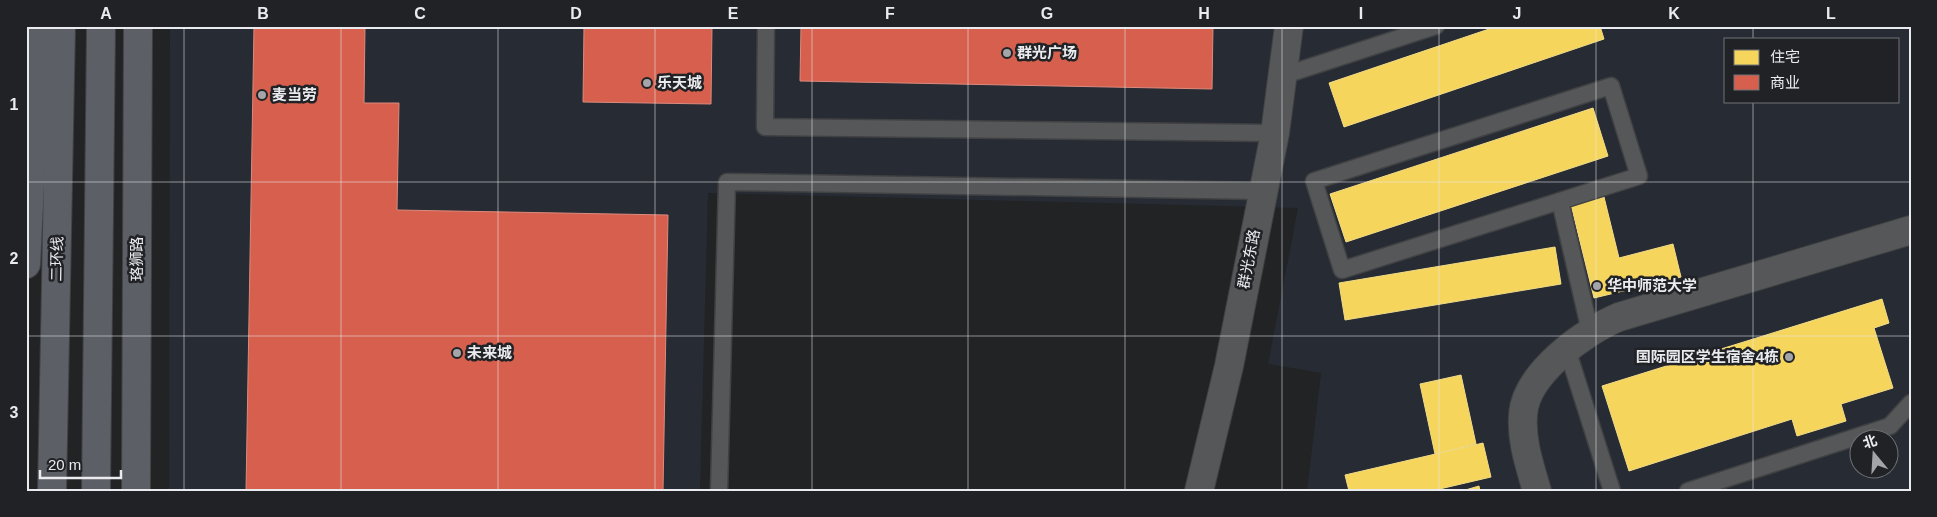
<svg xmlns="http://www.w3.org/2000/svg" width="1937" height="517" font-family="Arial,'Noto Sans SC',sans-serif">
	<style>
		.built { fill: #272b33; fill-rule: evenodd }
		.homes { fill: #f6d55c; stroke: #f2dc88 }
		.shops { fill: #d6604d; stroke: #dc8a7e }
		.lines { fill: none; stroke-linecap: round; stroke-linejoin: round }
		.lane-casing { stroke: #404143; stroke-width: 19 }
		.street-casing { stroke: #404143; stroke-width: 30 }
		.primary-casing { stroke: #404143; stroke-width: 30 }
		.highway-casing { stroke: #404143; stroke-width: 30 }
		.lane { stroke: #565758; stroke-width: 16 }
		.street { stroke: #565758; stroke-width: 28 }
		.primary { stroke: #5c5f65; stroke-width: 28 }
		.highway { stroke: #5c5f66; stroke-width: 28 }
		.grid { fill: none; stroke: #eaebef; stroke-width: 1; stroke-opacity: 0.55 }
		.poi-dot { fill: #a4a5a8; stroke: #202226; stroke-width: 2 }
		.labels { text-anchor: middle; stroke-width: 5; stroke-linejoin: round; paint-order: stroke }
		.poi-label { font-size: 15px; font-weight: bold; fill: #eaebef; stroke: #202226; text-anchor: start }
		.street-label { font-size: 15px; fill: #eaebef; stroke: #202226 }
		.neatline { fill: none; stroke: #eaebef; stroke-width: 2 }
		.grid-label { font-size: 16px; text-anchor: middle; font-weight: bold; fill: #eaebef }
	</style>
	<rect width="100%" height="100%" fill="#212325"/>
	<!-- built -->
	<path class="built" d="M170,26H1911V491H1307L1321,373L1268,364L1298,208L708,193L700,491H169ZM1726,39H1898V101H1726ZM1860,440H1890V470H1860Z"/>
	<!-- homes -->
	<g class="homes">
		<polygon points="1498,26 1600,26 1604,39 1344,127 1329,83"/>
		<polygon points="1593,108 1608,156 1346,242 1330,194"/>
		<polygon points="1604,197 1619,258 1673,244 1681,277 1594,298 1571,205"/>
		<polygon points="1555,247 1561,284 1345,320 1339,283"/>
		<polygon points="1882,299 1889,323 1874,328 1893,388 1841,404 1846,421 1797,436 1792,419 1629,471 1602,386"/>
		<polygon points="1461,375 1476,444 1435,454 1420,384"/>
		<polygon points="1483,443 1491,477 1431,491 1349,491 1345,475"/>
		<polygon points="1479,486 1480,491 1462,491"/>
	</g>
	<!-- shops -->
	<g class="shops">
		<polygon points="254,26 365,26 364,103 399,103 397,210 668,215 663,491 246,491"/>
		<polygon points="584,26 712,26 711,104 583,102"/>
		<polygon points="801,26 1213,26 1212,89 800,81"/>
	</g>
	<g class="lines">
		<defs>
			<g id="lane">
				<polyline points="766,26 765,127 1275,133"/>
				<polyline points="1282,76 1436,26"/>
				<polygon points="1611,86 1639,176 1342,270 1314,181"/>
				<polyline points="1560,201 1590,331"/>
				<polyline points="1567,349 1612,491"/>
				<polyline points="719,491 727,182 1262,191"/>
				<polyline points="1688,491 1890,426 1911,403"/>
			</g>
			<g id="street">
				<polyline points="1199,491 1229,366 1275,133 1289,26"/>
				<path d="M1537,491C1530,466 1521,442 1523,415C1525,374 1585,331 1619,317L1911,230"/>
			</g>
			<g id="primary">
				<polyline points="26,264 38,26"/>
				<polyline points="136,491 138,26"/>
			</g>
			<g id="highway">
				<polyline points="52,491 61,26"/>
				<polyline points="96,491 101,26"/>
			</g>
		</defs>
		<!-- lane casing -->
		<use href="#lane" class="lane-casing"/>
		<!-- street casing -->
		<use href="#street" class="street-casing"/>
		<!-- primary casing -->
		<use href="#primary" class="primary-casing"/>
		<!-- highway casing -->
		<use href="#highway" class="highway-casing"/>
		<!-- lane -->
		<use href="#lane" class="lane"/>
		<!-- street -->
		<use href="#street" class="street"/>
		<!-- primary -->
		<use href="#primary" class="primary"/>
		<!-- highway -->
		<use href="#highway" class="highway"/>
	</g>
	<!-- grid -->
	<path class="grid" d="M184,26V491M341,26V491M498,26V491M655,26V491M812,26V491M968,26V491M1125,26V491M1282,26V491M1439,26V491M1596,26V491M1753,26V39M1753,101V491M26,182H1911M26,336H1911"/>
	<!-- markers -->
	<g class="poi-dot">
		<circle cx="1007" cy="53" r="5"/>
		<circle cx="647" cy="83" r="5"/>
		<circle cx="262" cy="95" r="5"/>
		<circle cx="1597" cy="286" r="5"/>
		<circle cx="457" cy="353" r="5"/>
		<circle cx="1789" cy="357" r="5"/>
	</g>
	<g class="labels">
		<!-- poi labels -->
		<g class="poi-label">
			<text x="1017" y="58">群光广场</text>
			<text x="657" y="88">乐天城</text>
			<text x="272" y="100">麦当劳</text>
			<text x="1607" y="291">华中师范大学</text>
			<text x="467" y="358">未来城</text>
			<text x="1779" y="362" text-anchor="end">国际园区学生宿舍4栋</text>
		</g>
		<!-- street labels -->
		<g class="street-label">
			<text transform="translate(57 259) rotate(-89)" y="5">二环线</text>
			<text transform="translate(137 259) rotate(-90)" y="5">珞狮路</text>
			<text transform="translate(1249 259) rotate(-79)" y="5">群光东路</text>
		</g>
	</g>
	<!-- border -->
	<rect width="1937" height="517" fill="none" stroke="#202226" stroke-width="55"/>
	<!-- legend -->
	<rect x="1724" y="38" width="175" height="65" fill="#202226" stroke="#717276"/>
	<rect x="1734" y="50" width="25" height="15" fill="#f6d55c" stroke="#717276"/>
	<text x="1770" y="62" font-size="15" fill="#eaebef">住宅</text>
	<rect x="1734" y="75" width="25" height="15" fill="#d6604d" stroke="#717276"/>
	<text x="1770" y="88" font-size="15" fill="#eaebef">商业</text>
	<!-- north arrow -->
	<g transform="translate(1874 454) rotate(342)"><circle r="24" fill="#202226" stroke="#717276"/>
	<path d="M0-4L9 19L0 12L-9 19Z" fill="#a4a5a8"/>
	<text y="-8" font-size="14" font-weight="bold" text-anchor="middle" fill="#eaebef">北</text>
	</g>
	<!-- scale -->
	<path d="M40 470v8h81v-8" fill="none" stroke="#eaebef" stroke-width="2.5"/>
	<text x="48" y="470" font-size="15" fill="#eaebef" stroke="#202226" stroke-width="4" paint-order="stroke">20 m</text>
	<rect x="28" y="28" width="1882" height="462" class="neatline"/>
	<g class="grid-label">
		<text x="106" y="19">A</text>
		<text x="263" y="19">B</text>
		<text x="420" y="19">C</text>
		<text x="576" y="19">D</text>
		<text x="733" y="19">E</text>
		<text x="890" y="19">F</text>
		<text x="1047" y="19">G</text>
		<text x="1204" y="19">H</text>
		<text x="1361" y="19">I</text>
		<text x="1517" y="19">J</text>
		<text x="1674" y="19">K</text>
		<text x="1831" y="19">L</text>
		<text x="14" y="110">1</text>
		<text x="14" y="264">2</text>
		<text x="14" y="418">3</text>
	</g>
</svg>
